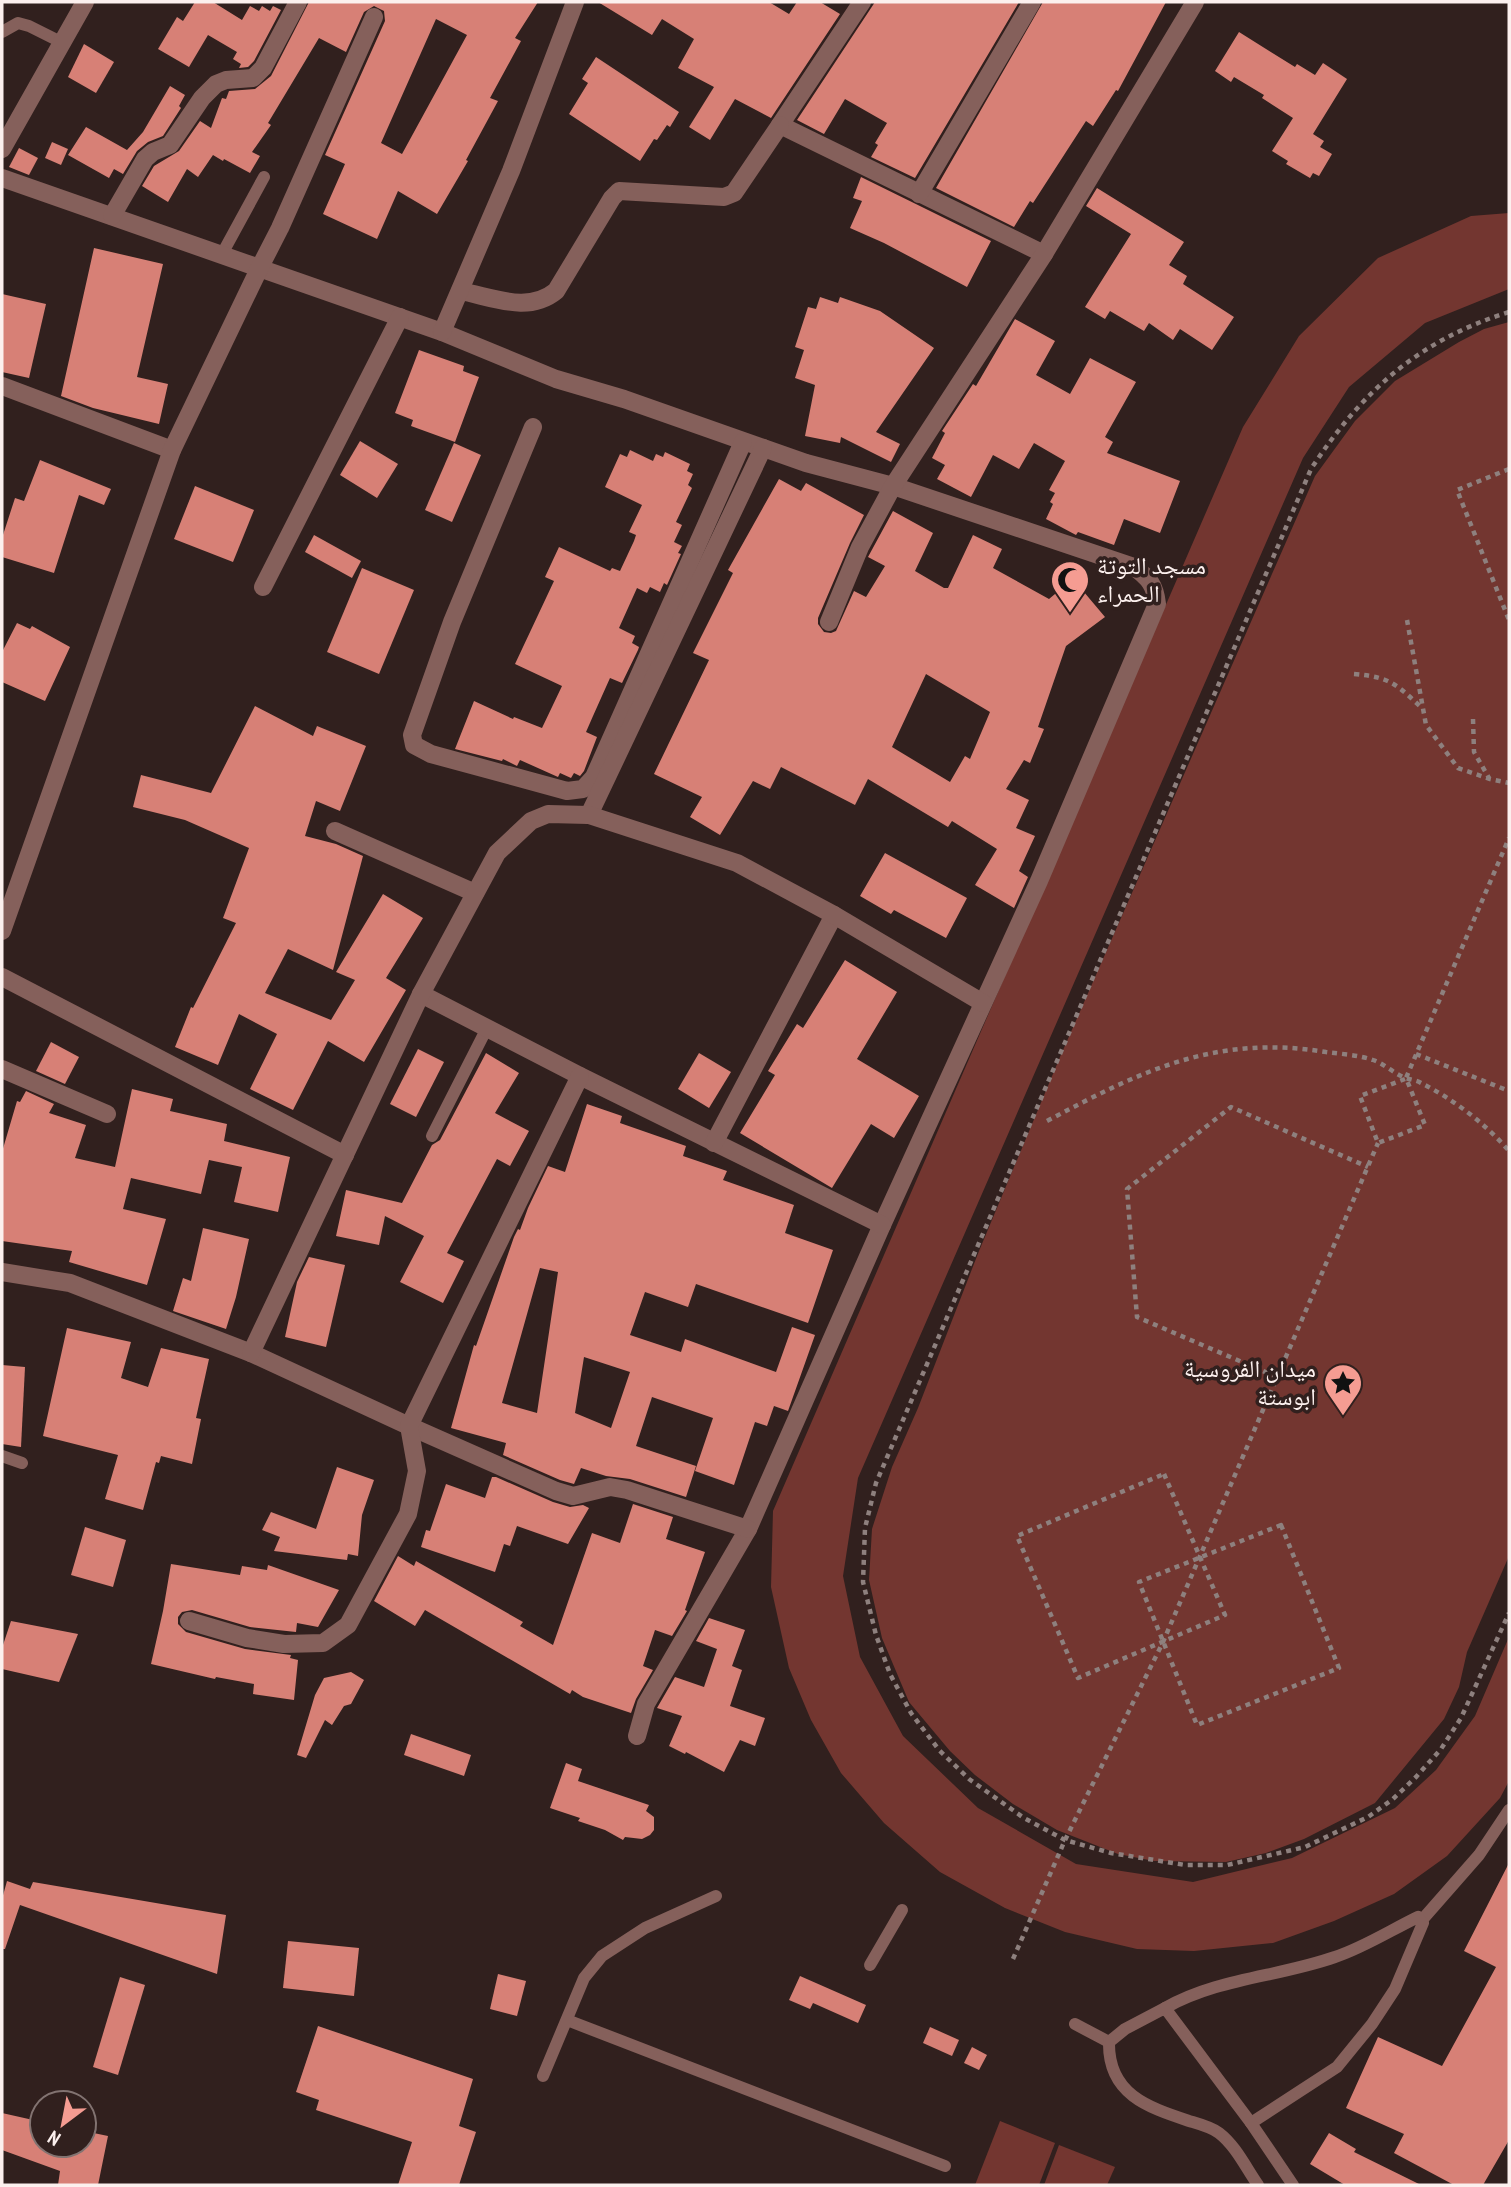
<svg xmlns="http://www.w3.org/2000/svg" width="1511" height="2187" font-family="'PT Sans Narrow','Noto Naskh Arabic',sans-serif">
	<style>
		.green { fill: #733630 }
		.building { fill: #d78076; fill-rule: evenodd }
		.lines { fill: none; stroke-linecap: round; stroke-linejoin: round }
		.path { stroke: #8e807e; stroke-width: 4.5; stroke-dasharray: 5 5; stroke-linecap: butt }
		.service { stroke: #85605b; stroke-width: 12 }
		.minor { stroke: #85605b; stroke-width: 18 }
		.labels { text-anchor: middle; stroke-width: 7; stroke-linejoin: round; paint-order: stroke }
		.poi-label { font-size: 24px; fill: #fcf0ee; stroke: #31201e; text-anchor: start }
	</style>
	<rect width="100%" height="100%" fill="#31201e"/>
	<!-- green -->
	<g class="green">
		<polygon points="1509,213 1509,289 1425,323 1349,387 1303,458 858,1478 843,1576 860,1657 903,1736 978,1808 1076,1864 1193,1882 1292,1858 1395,1808 1436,1770 1475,1716 1509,1637 1509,1781 1500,1798 1447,1856 1394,1894 1334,1921 1273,1943 1194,1951 1137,1949 1065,1932 1005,1908 940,1872 884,1823 841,1773 811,1720 789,1668 771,1587 773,1511 1243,427 1299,336 1378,258 1471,216"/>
		<polygon points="1509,322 1509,1556 1467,1652 1459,1687 1444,1719 1375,1803 1304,1839 1266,1853 1226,1862 1154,1861 1118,1854 1057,1830 1013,1804 975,1775 950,1751 909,1702 882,1638 869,1580 872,1529 892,1467 918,1408 979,1251 1060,1057 1315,476 1355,421 1395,381 1459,342 1484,329"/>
		<polygon points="1000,2121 1055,2143 1039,2185 975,2185"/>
		<polygon points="1059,2145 1115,2167 1107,2185 1044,2185"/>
	</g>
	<!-- building -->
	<g class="building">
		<polygon points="195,2 213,2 242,20 250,6 259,11 262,6 270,11 273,6 281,10 254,61 248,67 239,68 241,64 233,59 237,52 208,35 189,67 158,49 177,17 183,21"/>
		<path d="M309,2H538L515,38L521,41L490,98L498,101L466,160L468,161L437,214L398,191L377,239L323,214L345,164L325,155L385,21L384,11L374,6L364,12L346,52L319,38L268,123L271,125L252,152L260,156L250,173L224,159L223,161L213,155L198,177L187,169L168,202L142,186L154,166L179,151L200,121L211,128L222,98L226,99L229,91L255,89L271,76ZM436,19L467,35L402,154L381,143Z"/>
		<polygon points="598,2 769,2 789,14 797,2 820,2 840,14 771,118 735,99 710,140 689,127 714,87 678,68 694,39 662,19 652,35"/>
		<polygon points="875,2 1019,2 915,178 871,157 878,145 875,143 887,123 845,99 824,134 797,120"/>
		<polygon points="1043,2 1166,2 1118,91 1116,90 1093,126 1086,121 1033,203 1030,201 1014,227 936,188"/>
		<polygon points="1239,32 1295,67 1297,64 1315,75 1323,63 1347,79 1313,134 1324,141 1320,147 1332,154 1319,176 1313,173 1310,178 1286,164 1288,161 1272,151 1293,118 1262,98 1264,95 1234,77 1231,82 1215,71"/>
		<polygon points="84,44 114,62 96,93 68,77"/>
		<polygon points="596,57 679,112 670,127 667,125 657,140 654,139 640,161 569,114 588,83 582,79"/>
		<polygon points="170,86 185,95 179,106 181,108 163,136 148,142 137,151 123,174 114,169 109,178 68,155 86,127 127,150 143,132"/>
		<polygon points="52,142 68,149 61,165 45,158"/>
		<polygon points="19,148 38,158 29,175 9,167"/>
		<polygon points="861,177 991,241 967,287 884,243 850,228 862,201 853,198"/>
		<polygon points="1097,188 1184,242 1169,265 1187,276 1183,284 1234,317 1212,350 1180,329 1173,340 1149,323 1144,331 1110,311 1105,319 1085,307 1131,234 1086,206"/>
		<polygon points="94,248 163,264 137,377 168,384 159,424 93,408 61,396"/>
		<polygon points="2,294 46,304 29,378 2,372"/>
		<polygon points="820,297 838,303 840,297 880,311 934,348 876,432 900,444 891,462 841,437 840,443 805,436 815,385 795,378 804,350 795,347 808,307 816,309"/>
		<polygon points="1015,319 1055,341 1036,375 1070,394 1090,358 1136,382 1105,437 1113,442 1107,453 1180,481 1160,533 1124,519 1114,545 1078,532 1076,535 1046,519 1053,504 1050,502 1055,493 1049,490 1065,461 1034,443 1019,469 993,455 971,497 937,479 945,465 932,458 945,433 942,431 973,384 976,386"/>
		<polygon points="419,350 464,366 463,371 479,377 455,442 411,426 413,420 395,413"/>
		<polygon points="360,441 398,464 377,498 340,475"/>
		<polygon points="454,443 481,455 452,522 425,510"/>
		<polygon points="630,450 653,461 656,454 663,457 665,452 690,464 687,471 693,474 688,485 692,488 676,522 682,525 674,542 682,546 678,553 681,554 667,585 664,583 660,592 650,587 647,593 637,588 619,628 635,636 632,643 639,647 638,650 622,683 610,678 593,716 586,732 597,737 584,771 580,776 574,773 571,778 560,773 558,777 520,760 517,766 503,759 502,761 455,749 474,701 513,719 514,717 542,728 562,686 515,664 554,581 545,577 559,547 610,571 612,568 620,571 634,541 636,535 629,532 642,505 605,487 620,454 627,457"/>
		<polygon points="40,460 111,489 104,505 79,495 54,573 2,557 2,538 15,498 24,501"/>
		<path d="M779,479L801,491L806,483L864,515L850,543L818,618V624L824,632L831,633L836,631L854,591L866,597L885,566L868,557L893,511L933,533L915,571L944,588H948L973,535L1002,549L993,568L1049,599L1073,579L1105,617L1066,646L1038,727L1044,729L1030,763L1024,760L1006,789L1029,800L1016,828L1035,836L1019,871L1028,877L1014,908L975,885L997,849L952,821L948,827L868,779L855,805L781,767L770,789L753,781L720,835L690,817L702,797L654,774L709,660L693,653L733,573L728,570ZM926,674L990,712L970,759L965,756L950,782L892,747Z"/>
		<polygon points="195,486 254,510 233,562 174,539"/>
		<polygon points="314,535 361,561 352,578 305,552"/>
		<polygon points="362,568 414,590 379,674 327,652"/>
		<polygon points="17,623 30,629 32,626 70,647 45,701 2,682 2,652"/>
		<polygon points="255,706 313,736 317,726 366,746 340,811 316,801 305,836 336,844 363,856 333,970 288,949 265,993 331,1020 355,980 336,972 383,894 423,918 386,978 406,990 364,1062 328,1041 293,1110 250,1089 277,1034 239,1014 218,1065 175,1047 191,1007 193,1008 236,923 223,918 249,848 185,820 133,807 141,775 211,793"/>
		<polygon points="885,853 967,898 946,938 894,910 891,914 860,896"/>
		<polygon points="845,960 897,992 857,1059 919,1096 894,1138 871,1124 832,1188 740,1133 775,1075 768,1071 797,1024 803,1028"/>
		<polygon points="51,1042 79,1057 65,1084 36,1071"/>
		<polygon points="418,1049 444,1062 416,1117 390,1104"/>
		<polygon points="486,1053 519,1073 495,1113 529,1131 510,1166 497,1159 447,1253 464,1261 443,1303 400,1282 424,1236 385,1216 379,1245 336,1236 346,1190 402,1203 432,1145 440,1140"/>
		<polygon points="699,1053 731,1072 709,1108 678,1089"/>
		<polygon points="132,1089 173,1099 170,1111 227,1124 224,1141 290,1157 278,1212 234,1202 242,1167 209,1160 201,1194 131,1178 123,1209 166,1219 147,1285 69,1262 72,1251 2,1241 2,1152 17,1101 20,1102 26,1091 54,1104 49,1113 86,1125 75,1158 115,1167"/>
		<path d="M587,1104L622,1116L620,1123L686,1146L683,1156L727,1171L723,1180L794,1205L785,1233L833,1250L808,1323L696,1284L688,1307L645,1292L630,1335L681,1352L685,1339L776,1372L792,1327L815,1335L788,1411L774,1406L767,1426L755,1422L734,1485L695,1471L713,1418L652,1397L636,1446L696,1466L686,1497L630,1479L606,1476L581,1468L574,1484L560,1480L503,1455L506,1443L451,1428L474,1345L476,1346L514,1237L518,1229L520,1230L528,1208L548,1166L565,1172ZM540,1268L558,1272L537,1413L502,1403ZM584,1357L630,1372L611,1428L575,1413Z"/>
		<polygon points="203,1228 249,1239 236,1297 226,1329 173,1311 183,1278 191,1281"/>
		<polygon points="309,1257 345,1265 326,1347 285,1337 297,1282"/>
		<polygon points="67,1328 131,1342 121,1378 148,1387 161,1348 209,1359 196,1418 201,1419 192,1464 161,1456 159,1463 156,1462 143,1510 105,1499 118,1455 43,1436"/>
		<polygon points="2,1365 25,1367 21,1447 2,1444"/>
		<polygon points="337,1467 374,1480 362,1515 358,1556 348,1554 347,1560 274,1551 280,1537 262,1530 271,1512 316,1529"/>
		<polygon points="492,1477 496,1477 553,1502 570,1507 583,1505 589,1508 568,1544 517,1526 510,1546 504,1544 495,1572 421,1547 426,1530 430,1531 446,1484 485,1498"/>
		<polygon points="633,1504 673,1517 666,1539 705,1552 685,1610 687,1611 672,1636 655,1630 643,1666 653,1670 636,1699 631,1713 583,1697 572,1690 570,1694 425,1610 415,1626 374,1601 398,1556 414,1566 416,1561 523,1622 520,1626 553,1645 592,1533 620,1543"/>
		<polygon points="85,1527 126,1540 113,1587 71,1575"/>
		<polygon points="171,1564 240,1575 242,1566 267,1570 268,1565 339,1590 318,1627 297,1623 296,1632 250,1627 192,1610 182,1612 178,1617 178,1624 186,1632 245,1649 291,1655 290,1658 298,1660 294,1700 253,1694 254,1684 216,1677 215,1679 151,1664 163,1611"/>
		<polygon points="709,1618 745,1630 732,1666 742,1670 730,1706 765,1718 755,1746 740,1740 724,1772 686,1752 685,1754 669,1746 682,1716 657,1708 675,1677 704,1687 717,1649 696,1641"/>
		<polygon points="11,1621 78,1634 59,1682 2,1669 2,1648"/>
		<polygon points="351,1672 364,1680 351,1704 344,1706 332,1725 325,1720 306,1758 297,1755 315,1695 324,1678"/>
		<polygon points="411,1734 471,1755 464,1776 404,1755"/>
		<polygon points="566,1763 582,1769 578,1781 649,1805 646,1811 654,1817 654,1830 650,1835 642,1839 625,1837 623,1840 605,1830 578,1821 580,1818 550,1808"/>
		<polygon points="1509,1863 1509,2140 1483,2185 1454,2185 1394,2153 1404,2134 1346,2108 1378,2037 1442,2066 1496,1967 1464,1951"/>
		<polygon points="7,1881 30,1889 33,1882 226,1915 217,1974 20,1905 5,1949 2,1949 2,1899"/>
		<polygon points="288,1941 359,1948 354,1996 283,1988"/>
		<polygon points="498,1974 526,1981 517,2016 490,2009"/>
		<polygon points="800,1976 866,2005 858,2023 813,2003 810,2009 789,2000"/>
		<polygon points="120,1977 145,1985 118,2075 93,2067"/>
		<polygon points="318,2026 473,2079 459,2126 476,2132 459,2185 398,2185 412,2142 316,2110 319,2100 296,2092"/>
		<polygon points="930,2027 959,2040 952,2056 923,2043"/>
		<polygon points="972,2047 987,2055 979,2070 964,2063"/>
		<polygon points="2,2113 42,2122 42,2145 84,2145 84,2131 108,2136 98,2185 58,2185 60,2171 2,2150"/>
		<polygon points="1329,2133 1356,2149 1354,2152 1421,2185 1345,2185 1310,2164"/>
	</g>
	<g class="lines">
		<!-- path -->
		<g class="path">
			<path d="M1509,312C1419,340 1362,391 1311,469L876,1483L865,1528L863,1582L876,1635L890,1674L911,1713L939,1750L969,1779L1024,1818L1065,1840L1111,1853L1185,1865H1227L1305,1847L1368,1817L1393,1799L1416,1777L1441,1749L1461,1718L1509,1613"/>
			<polyline points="1509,469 1457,490 1509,620"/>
			<polyline points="1407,620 1426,725 1458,768 1490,779 1509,783"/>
			<path d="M1354,674C1391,677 1397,685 1423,709"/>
			<polyline points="1473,719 1474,752 1489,778"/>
			<polyline points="1416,1054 1509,1091"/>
			<polyline points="1405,1079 1360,1096 1378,1143 1425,1125 1406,1078 1509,838"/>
			<path d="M1047,1121C1141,1071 1216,1034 1326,1052C1341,1054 1359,1055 1373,1060C1385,1064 1394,1074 1406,1078C1411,1080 1416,1080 1421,1083C1453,1099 1486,1124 1509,1151"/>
			<polyline points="1277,1377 1137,1317 1127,1189 1231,1107 1368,1167"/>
			<polygon points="1164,1474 1225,1615 1078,1678 1017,1536"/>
			<polygon points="1281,1525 1339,1668 1197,1725 1139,1582"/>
			<polyline points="1013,1959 1065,1840 1163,1642 1378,1143"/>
		</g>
		<!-- service -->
		<g class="service">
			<polyline points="2,32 18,23 29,26 61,42"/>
			<polyline points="222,254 264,177"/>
			<polyline points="432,1136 487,1028"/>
			<polyline points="2,1456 22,1463"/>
			<polyline points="1422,1920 1479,1855 1509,1810"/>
			<polyline points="870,1965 902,1910"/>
			<path d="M1165,2008C1218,1978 1278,1977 1335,1957C1363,1948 1391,1930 1418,1917L1423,1923L1395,1989L1372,2024L1337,2067L1251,2123"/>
			<polyline points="567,2020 945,2166"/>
			<polyline points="1075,2024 1109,2042"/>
			<polyline points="543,2076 584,1978 602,1956 645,1928 716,1896"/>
			<path d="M1258,2185C1246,2168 1236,2146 1219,2133C1211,2127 1199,2124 1189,2121C1147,2107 1108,2094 1109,2042L1125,2029L1165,2008L1251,2123L1293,2185"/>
		</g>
		<!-- minor -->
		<g class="minor">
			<polyline points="862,2 780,125 1044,254"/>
			<polyline points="2,149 85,2"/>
			<path d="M2,178L442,332L556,379L624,399L806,463L893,486L1134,567C1149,578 1155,585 1157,604L1039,881L882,1225L748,1529L646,1704L637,1736"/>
			<polyline points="919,194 1032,2"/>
			<polyline points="112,216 145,159 153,152 170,145 202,98 216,84 226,80 253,78 263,68 298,2"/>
			<path d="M460,291C493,297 528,314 556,291L612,198L619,191L724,197L734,193L780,125"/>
			<polyline points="442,332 511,171 575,2"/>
			<polyline points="2,386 172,450"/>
			<polyline points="533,427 452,622 412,735 414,745 431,754 567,791 583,789 594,777 743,442"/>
			<polyline points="263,587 400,317"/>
			<polyline points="829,622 860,547 893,486 1044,254 1195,2"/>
			<polyline points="589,815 763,448"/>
			<polyline points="335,831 475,893"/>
			<polyline points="2,931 172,450 260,267 280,228 374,17"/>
			<polyline points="2,977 345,1155"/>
			<polyline points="421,994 580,1076 882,1225"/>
			<polyline points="2,1069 107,1114"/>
			<polyline points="714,1143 834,915"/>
			<polyline points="2,1272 70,1283 251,1353 409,1426 556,1491 573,1496 610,1487 627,1490 748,1529"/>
			<polyline points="251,1353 421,994 497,853 531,821 548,814 589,815 737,863 834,915 983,1003"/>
			<polyline points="189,1621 247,1638 284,1644 323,1643 348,1625 408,1514 417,1471 409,1426 580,1076"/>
		</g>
	</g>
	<!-- icons -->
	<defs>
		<symbol id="mosque-pin" viewBox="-11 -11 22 30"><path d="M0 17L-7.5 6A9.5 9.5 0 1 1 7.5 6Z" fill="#f59c92" stroke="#31201e"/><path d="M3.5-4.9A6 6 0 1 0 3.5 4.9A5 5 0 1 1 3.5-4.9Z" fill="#111"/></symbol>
		<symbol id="sight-pin" viewBox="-11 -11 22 30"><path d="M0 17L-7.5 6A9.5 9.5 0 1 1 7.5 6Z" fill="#f59c92" stroke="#31201e"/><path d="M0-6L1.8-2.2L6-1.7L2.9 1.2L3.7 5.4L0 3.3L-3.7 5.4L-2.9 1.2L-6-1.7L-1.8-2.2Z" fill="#111"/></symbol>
	</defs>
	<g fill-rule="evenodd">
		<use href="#mosque-pin" x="1048" y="558" width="44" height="60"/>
		<use href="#sight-pin" x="1321" y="1361" width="44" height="60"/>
	</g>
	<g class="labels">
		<!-- poi labels -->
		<g class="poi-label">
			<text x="1097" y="574">مسجد التوتة<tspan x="1097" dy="28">الحمراء</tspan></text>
			<text x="1316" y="1377" text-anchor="end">ميدان الفروسية<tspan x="1316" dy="28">ابوستة</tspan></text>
		</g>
	</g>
	<!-- border -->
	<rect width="1511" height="2187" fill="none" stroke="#fcf0ee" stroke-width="7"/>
	<!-- north arrow -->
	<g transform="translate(63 2124) rotate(212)"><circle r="33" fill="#31201e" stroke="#827371" stroke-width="2"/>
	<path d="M0-5L12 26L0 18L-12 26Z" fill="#f59c92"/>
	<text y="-10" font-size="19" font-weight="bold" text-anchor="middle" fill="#fcf0ee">N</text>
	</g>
</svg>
